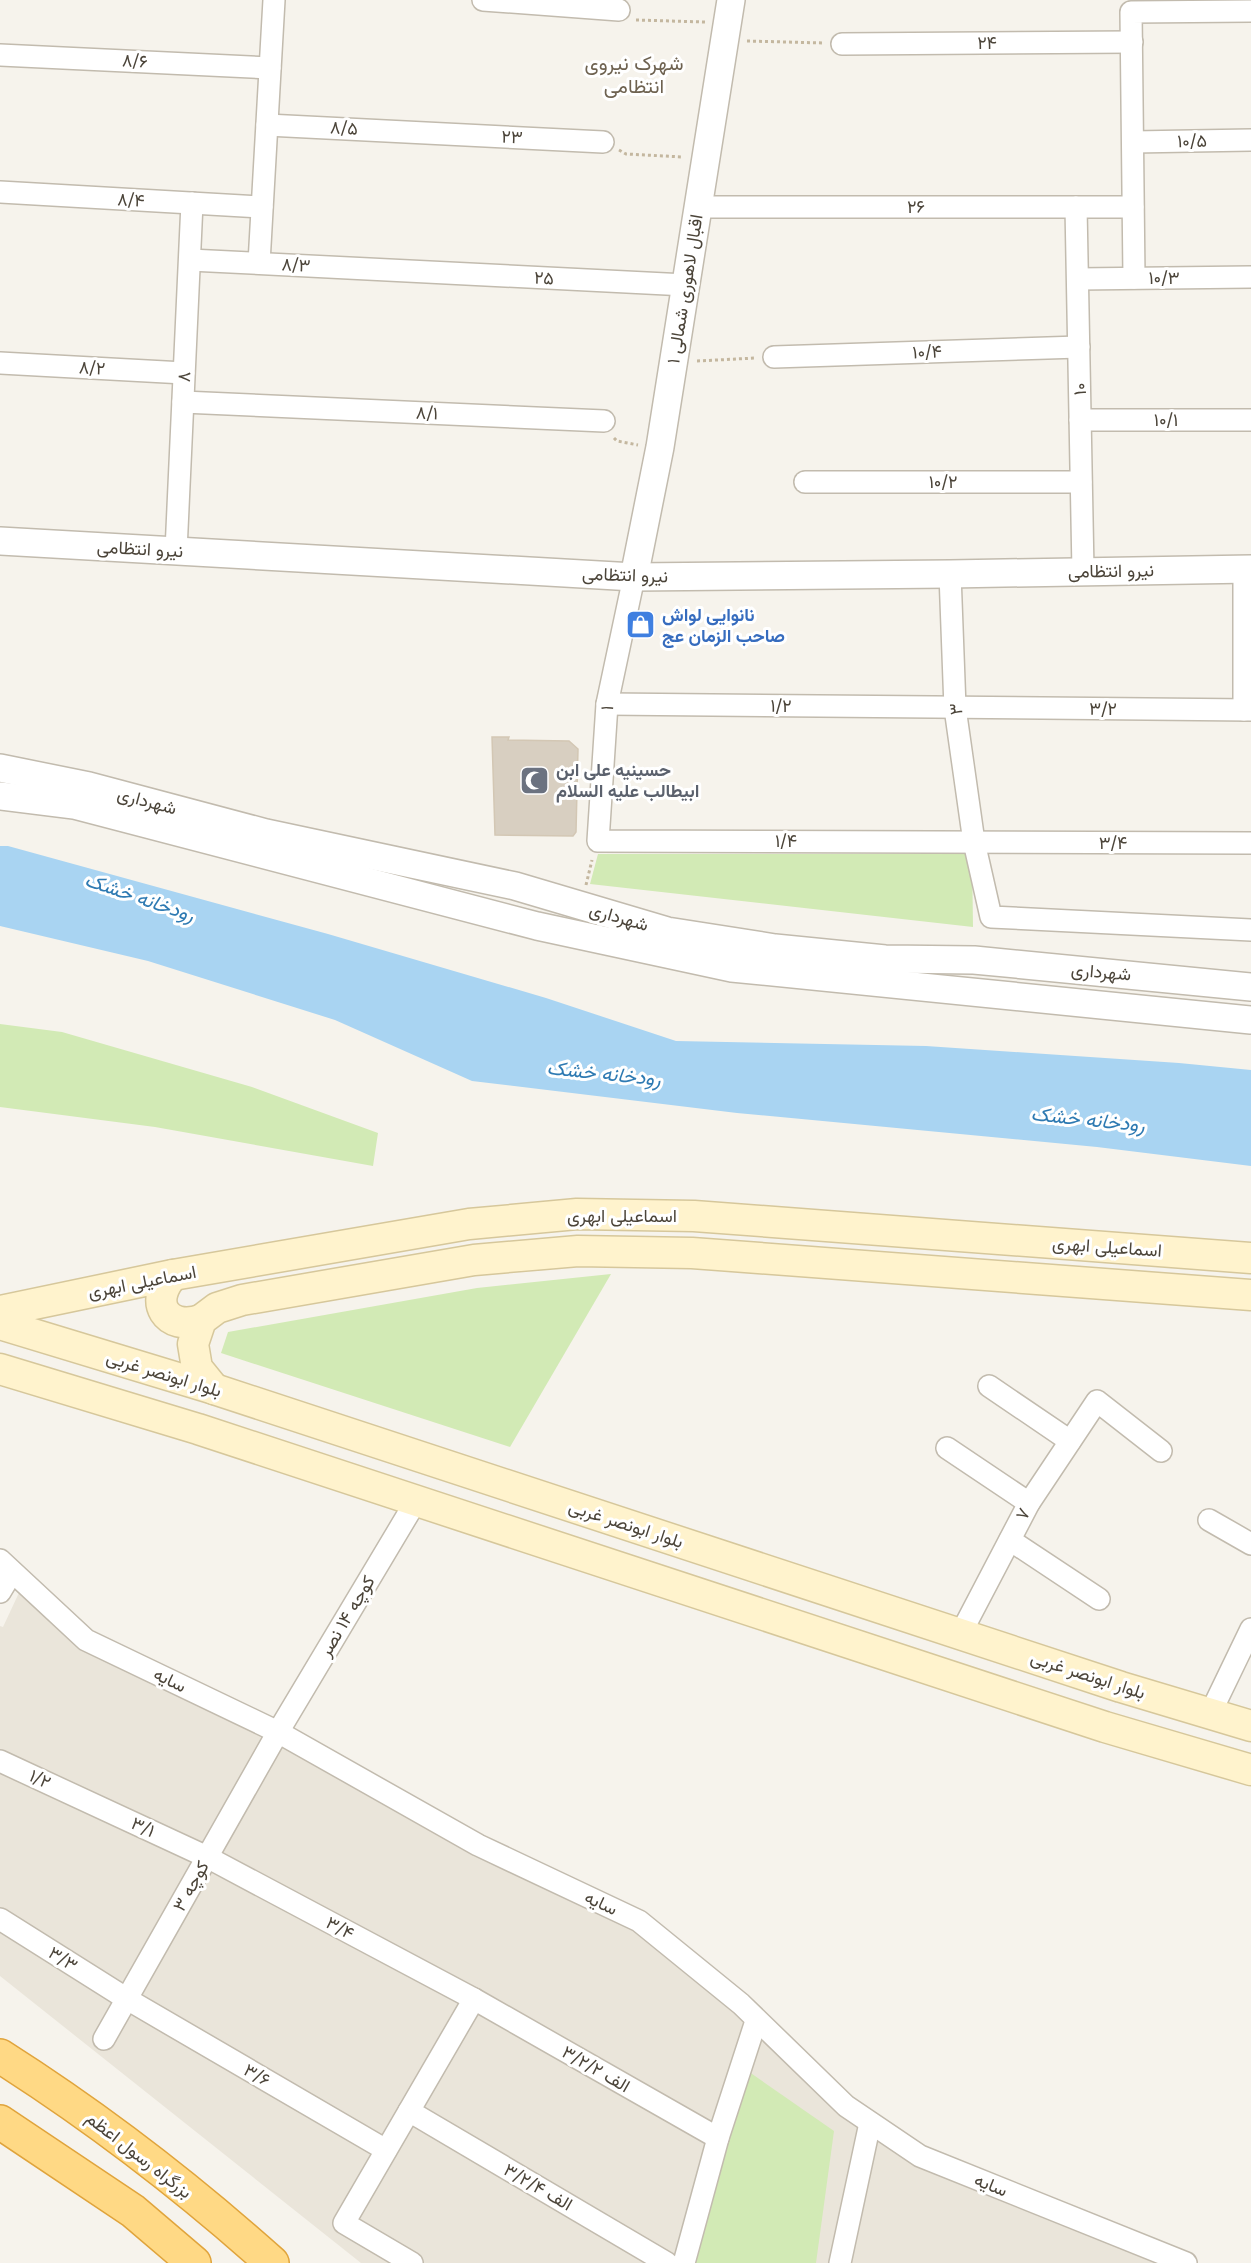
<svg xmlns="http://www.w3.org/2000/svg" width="1251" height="2263" font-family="Inter,Vazirmatn,sans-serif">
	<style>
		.residential { fill: #eae5da }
		.green { fill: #d2eab5 }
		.water { fill: #a9d4f2 }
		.building { fill: #d8cfc1; stroke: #d3c7b4; stroke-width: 1.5 }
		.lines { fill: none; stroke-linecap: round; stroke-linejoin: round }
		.minor-casing { stroke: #c2bbae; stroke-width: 24 }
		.tertiary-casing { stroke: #c2bbae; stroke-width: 30 }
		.secondary-casing { stroke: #d6c79b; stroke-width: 33 }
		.trunk-casing { stroke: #e0a43c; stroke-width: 36 }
		.path { stroke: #c4b79f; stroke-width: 3; stroke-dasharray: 3 3; stroke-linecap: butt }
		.minor { stroke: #fff; stroke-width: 21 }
		.tertiary { stroke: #fff; stroke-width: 27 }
		.secondary { stroke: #fff3cd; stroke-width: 30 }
		.trunk { stroke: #ffd985; stroke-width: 33 }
		.labels { text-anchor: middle; stroke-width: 6; stroke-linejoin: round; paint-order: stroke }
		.street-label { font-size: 18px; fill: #4b4439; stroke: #fff }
		.shop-label { font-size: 18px; font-weight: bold; fill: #366cbe; stroke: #fff; text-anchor: start }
		.worship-label { font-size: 18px; font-weight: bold; fill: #5b616d; stroke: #fff; text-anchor: start }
		.neighbourhood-label { font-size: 20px; fill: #6e6250; stroke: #fff }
		.water-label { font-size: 20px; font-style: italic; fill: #2e7ab2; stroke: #fff }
	</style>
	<rect width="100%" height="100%" fill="#f6f3ec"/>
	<!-- residential -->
	<polygon class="residential" points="24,1582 104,1650 649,1935 889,2137 980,2193 1167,2263 361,2263 0,1976 0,1626 3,1627"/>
	<!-- green -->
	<g class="green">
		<polygon points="598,854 972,854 973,927 590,884"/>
		<polygon points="0,1024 62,1032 252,1087 378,1133 373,1166 155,1127 0,1107"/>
		<polygon points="611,1274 510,1447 221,1353 228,1332 477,1288"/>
		<polygon points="742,2067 834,2131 816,2263 686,2263"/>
	</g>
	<!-- water -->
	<polygon class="water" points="0,846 8,846 328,934 546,998 676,1041 926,1046 1179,1063 1251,1070 1251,1166 1097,1147 737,1113 472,1081 335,1020 148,961 0,926"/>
	<!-- building -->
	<g class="building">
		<polygon points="639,615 651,615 649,635 634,637"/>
		<polygon points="492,737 509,737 508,740 569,741 578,749 576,832 573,836 495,835"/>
	</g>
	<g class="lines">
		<defs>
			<g id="minor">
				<polyline points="483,0 619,10"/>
				<polyline points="842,44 1132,42"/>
				<polyline points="0,55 270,68"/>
				<polyline points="267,125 603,142"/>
				<polyline points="1133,142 1251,140"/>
				<polyline points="0,192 262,207"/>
				<polyline points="698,207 1133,207"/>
				<polyline points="1076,207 1083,571"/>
				<polyline points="190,260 686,285"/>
				<polyline points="259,263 274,0"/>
				<polyline points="1134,278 1131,12 1251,11"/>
				<polyline points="1078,279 1251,277"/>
				<polyline points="774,357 1079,347"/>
				<polyline points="0,363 184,373"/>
				<polyline points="183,402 604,421"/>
				<polyline points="1080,420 1251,420"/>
				<polyline points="805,482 1081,482"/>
				<polyline points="176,551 192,203"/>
				<polyline points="950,574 955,708 974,842 991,917 1251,930"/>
				<polyline points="634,577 607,704 598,841 1251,843"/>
				<polyline points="607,704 1251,710"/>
				<polyline points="1244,710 1244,569"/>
				<polyline points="989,1386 1070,1441"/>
				<polyline points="947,1448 1029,1503"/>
				<polyline points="1209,1520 1251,1544"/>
				<polyline points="1010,1540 1099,1599"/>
				<polyline points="0,1560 86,1640 278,1732 478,1845 639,1921 741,2004 846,2106 920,2156 1186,2263"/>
				<polyline points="0,1592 12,1572"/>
				<polyline points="961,1633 1029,1503 1097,1401 1161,1451"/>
				<polyline points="1210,1714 1251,1629"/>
				<polyline points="0,1761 207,1857 474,1999 718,2138"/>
				<polyline points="0,1919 127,1999 386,2150"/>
				<polyline points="104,2039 278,1732 416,1501"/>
				<polyline points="409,2111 667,2263"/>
				<polyline points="412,2263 344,2223 474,1999"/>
				<polyline points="684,2263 718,2138 756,2021"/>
				<polyline points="840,2263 870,2123"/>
			</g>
			<g id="tertiary">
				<polyline points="0,541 634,577 950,574 1251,569"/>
				<polyline points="634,577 660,447 731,0"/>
				<polyline points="0,768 89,786 266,833 515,886 667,931 775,948 885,959 974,960 1251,987"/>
				<polyline points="0,796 74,805 537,926 732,968 1251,1020"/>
			</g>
			<g id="secondary">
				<path d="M173,1275C148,1302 166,1331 201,1320"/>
				<polyline points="0,1311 173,1275 469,1224 577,1214 694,1216 1251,1258"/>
				<polyline points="0,1324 214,1389 1121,1687 1251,1726"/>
				<polyline points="0,1369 198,1429 1105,1727 1251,1770"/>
				<polyline points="214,1389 197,1368 193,1344 201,1320 217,1308 242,1300 474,1260 578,1251 692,1253 1251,1295"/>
			</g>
			<g id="trunk">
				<path d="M0,2056C96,2117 187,2187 272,2263"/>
				<polyline points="0,2122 133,2211 194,2263"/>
			</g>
		</defs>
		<!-- minor casing -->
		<use href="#minor" class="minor-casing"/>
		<!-- tertiary casing -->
		<use href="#tertiary" class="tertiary-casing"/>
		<!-- secondary casing -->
		<use href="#secondary" class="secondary-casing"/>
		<!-- trunk casing -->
		<use href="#trunk" class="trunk-casing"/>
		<!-- path -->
		<g class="path">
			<polyline points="636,20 705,22"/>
			<polyline points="747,41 824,43"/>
			<polyline points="619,150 626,154 683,157"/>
			<polyline points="697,361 756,358"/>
			<polyline points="614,438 617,441 638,445"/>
			<polyline points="586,885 592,860"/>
		</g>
		<!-- minor -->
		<use href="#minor" class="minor"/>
		<!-- tertiary -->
		<use href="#tertiary" class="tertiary"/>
		<!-- secondary -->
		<use href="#secondary" class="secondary"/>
		<!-- trunk -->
		<use href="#trunk" class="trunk"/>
	</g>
	<!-- icons -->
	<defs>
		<symbol id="shop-square" viewBox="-11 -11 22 22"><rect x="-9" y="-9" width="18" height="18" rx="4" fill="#3f7fe0" stroke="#fff"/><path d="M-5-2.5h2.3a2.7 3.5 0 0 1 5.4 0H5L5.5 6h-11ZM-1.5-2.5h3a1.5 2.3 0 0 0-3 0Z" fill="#fff"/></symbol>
		<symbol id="mosque-square" viewBox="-11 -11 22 22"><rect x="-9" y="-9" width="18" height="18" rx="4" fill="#6b7280" stroke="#fff"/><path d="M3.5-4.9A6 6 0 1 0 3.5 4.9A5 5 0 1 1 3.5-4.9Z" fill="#fff"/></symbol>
	</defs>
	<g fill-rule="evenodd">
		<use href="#shop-square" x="624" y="608" width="33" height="33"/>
		<use href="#mosque-square" x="518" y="764" width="33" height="33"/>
	</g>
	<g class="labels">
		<!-- street labels -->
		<g class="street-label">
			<text x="987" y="49">۲۴</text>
			<text transform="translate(135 61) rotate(3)" y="6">۸/۶</text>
			<text transform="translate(344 128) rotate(3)" y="6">۸/۵</text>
			<text transform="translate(512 137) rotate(3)" y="6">۲۳</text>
			<text transform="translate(1192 141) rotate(-1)" y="6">۱۰/۵</text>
			<text transform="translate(131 200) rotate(3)" y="6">۸/۴</text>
			<text x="916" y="213">۲۶</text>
			<text transform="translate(296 265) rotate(3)" y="6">۸/۳</text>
			<text transform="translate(544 278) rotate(3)" y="6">۲۵</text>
			<text x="1164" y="284">۱۰/۳</text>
			<text transform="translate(685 289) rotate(-81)" y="6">اقبال لاهوری شمالی ۱</text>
			<text transform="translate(927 352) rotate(-2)" y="6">۱۰/۴</text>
			<text transform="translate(92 368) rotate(3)" y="6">۸/۲</text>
			<text transform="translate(184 377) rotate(-87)" y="6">۸</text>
			<text transform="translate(1080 389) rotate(-91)" y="6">۱۰</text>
			<text transform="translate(427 413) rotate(3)" y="6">۸/۱</text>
			<text x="1166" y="426">۱۰/۱</text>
			<text x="943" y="488">۱۰/۲</text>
			<text transform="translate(140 549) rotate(3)" y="6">نیرو انتظامی</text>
			<text transform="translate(1111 571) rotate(-1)" y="6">نیرو انتظامی</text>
			<text transform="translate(625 575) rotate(2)" y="6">نیرو انتظامی</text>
			<text transform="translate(781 706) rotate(1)" y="6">۱/۲</text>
			<text transform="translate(607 708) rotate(-83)" y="6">۱</text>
			<text transform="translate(956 709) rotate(-95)" y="6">۳</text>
			<text transform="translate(1103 709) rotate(1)" y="6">۳/۲</text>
			<text transform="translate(147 801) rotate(15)" y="6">شهرداری</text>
			<text x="786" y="847">۱/۴</text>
			<text x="1113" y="849">۳/۴</text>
			<text transform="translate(619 917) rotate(16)" y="6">شهرداری</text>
			<text transform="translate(1101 972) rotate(5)" y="6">شهرداری</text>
			<text x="622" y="1222">اسماعیلی ابهری</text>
			<text transform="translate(1107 1247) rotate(4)" y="6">اسماعیلی ابهری</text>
			<text transform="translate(142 1282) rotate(-11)" y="6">اسماعیلی ابهری</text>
			<text transform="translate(164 1374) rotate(17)" y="6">بلوار ابونصر غربی</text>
			<text transform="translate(1023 1514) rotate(-62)" y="6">۷</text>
			<text transform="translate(626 1524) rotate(18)" y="6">بلوار ابونصر غربی</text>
			<text transform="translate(347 1616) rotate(-59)" y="6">کوچه ۱۴ نصر</text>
			<text transform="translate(1088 1675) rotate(18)" y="6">بلوار ابونصر غربی</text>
			<text transform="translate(170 1680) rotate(26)" y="6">سایه</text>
			<text transform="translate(40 1779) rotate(25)" y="6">۱/۲</text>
			<text transform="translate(143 1827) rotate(25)" y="6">۳/۱</text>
			<text transform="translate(191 1886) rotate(-61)" y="6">کوچه ۳</text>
			<text transform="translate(601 1903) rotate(25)" y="6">سایه</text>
			<text transform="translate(340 1928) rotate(28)" y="6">۳/۴</text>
			<text transform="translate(63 1959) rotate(32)" y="6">۳/۳</text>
			<text transform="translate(596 2069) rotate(30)" y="6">۳/۲/۲ الف</text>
			<text transform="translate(257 2075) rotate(30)" y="6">۳/۶</text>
			<text transform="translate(139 2155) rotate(38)" y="6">بزرگراه رسول اعظم</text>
			<text transform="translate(991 2185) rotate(22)" y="6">سایه</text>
			<text transform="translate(538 2187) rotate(30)" y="6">۳/۲/۴ الف</text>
		</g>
		<!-- shop labels -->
		<g class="shop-label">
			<text x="662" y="621">نانوایی لواش<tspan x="662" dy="21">صاحب الزمان عج</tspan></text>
		</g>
		<!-- worship labels -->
		<g class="worship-label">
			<text x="556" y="776">حسینیه علی ابن<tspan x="556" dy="21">ابیطالب علیه السلام</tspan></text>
		</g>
		<!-- neighbourhood labels -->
		<g class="neighbourhood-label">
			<text x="634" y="70">شهرک نیروی<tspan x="634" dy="23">انتظامی</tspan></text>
		</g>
		<!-- water labels -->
		<g class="water-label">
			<text transform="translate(140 897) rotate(19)" y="7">رودخانه خشک</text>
			<text transform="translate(604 1073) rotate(6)" y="7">رودخانه خشک</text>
			<text transform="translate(1088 1119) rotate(6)" y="7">رودخانه خشک</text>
		</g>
	</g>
</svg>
